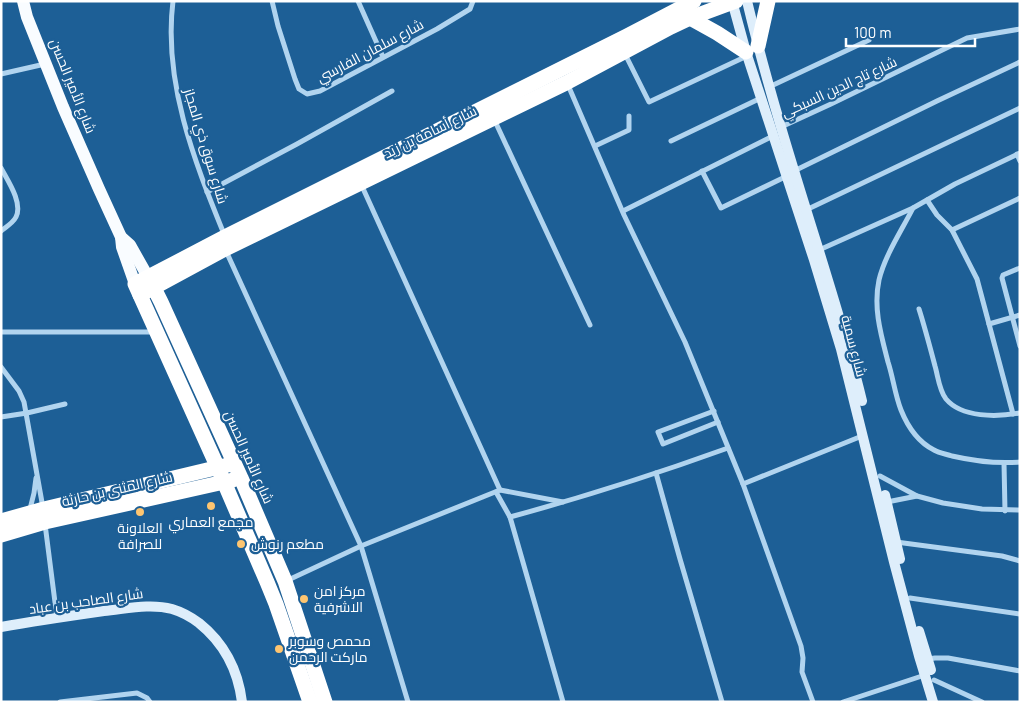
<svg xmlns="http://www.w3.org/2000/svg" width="1021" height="703" font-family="Barlow,Cairo,sans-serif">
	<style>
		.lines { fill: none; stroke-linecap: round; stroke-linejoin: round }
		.street { stroke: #b1d4ef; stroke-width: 5 }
		.secondary { stroke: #deeefb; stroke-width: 10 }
		.primary { stroke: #f9fcff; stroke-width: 12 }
		.highway { stroke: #fff; stroke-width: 15 }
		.poi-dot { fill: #fec570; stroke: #1d5f96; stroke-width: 2 }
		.labels { text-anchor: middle; stroke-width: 4.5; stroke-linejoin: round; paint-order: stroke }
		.street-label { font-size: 14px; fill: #fff; stroke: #1d5f96 }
		.poi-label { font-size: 14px; fill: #fff; stroke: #1d5f96; text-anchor: start }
	</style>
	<rect width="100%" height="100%" fill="#1d5f96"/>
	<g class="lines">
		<!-- street -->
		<g class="street">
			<path d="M173,1C163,82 194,160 224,234"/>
			<polyline points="272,1 278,26 295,79 299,89 307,94 320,91 437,29 470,9 473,1"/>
			<polyline points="358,1 383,57"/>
			<polyline points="625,54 649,102 747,56"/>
			<polyline points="1,74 45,64"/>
			<polyline points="568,85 624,215 685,342 743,484 862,436"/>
			<polyline points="769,87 869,40"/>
			<polyline points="494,119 590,325"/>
			<polyline points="781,127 831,104 967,38 1020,29"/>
			<polyline points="671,141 761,98"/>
			<polyline points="595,146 629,130 629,116"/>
			<polyline points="1017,154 1020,161"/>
			<path d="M1,168C8,181 23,203 16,217C13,223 6,227 1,231"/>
			<polyline points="702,171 721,208 787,176"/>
			<polyline points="794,171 937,101 1020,62"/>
			<polyline points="361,184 500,490"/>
			<polyline points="207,192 297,144 392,91"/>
			<polyline points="927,200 937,215 952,230 977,279 1013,414"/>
			<path d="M913,208C902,230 885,255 879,280C873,308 881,335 888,362C893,377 895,395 901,410C907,425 918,442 934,450C939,453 946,454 952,456C974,461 997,464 1020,462"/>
			<polyline points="806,210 1020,108"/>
			<polyline points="623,211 773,136"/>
			<polyline points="952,230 1020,198"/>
			<polyline points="819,250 913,208 955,184 1020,153"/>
			<polyline points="226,251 361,546 408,702"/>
			<polyline points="1020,268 1003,275 1002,278 1020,346"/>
			<path d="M919,309C925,328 930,347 935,366C938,376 939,390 946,399C962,418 997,417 1020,413"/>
			<polyline points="989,324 1020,315"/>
			<polyline points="1,332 153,332"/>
			<polyline points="1,367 19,391 24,402 43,508"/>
			<polyline points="714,411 658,432 663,444 718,422"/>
			<polyline points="1,417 27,413 65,404"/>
			<polyline points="1004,463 1005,511"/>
			<polyline points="656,473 680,559 722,702"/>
			<polyline points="880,476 917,496 943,503 982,509 1020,510"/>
			<polyline points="743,484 801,646 803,658 802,672 813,702"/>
			<polyline points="496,492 510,517 563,702"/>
			<polyline points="887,502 917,496"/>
			<polyline points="30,509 34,493 36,478"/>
			<path d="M510,517C584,497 656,474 728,448"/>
			<polyline points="45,524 57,618"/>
			<polyline points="896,542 1002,556 1013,559 1020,561"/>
			<polyline points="286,581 361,546 500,490 563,502"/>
			<polyline points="910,598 1020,614"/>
			<polyline points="927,659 935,658 948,658 1020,671"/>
			<polyline points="934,680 982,702"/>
			<polyline points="60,702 137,693 147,698 150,702"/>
			<polyline points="843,702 925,675"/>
		</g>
		<!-- secondary -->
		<g class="secondary">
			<polyline points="732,1 746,52 814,260 841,349 894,562 919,656 933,702"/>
			<path d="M747,1C767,85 793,168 819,251C834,300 850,350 862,401"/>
			<polyline points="885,495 900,559"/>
			<path d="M1,627C35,621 69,616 104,611C126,609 150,603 172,609C182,612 191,617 199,623C224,643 238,670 242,702"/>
			<polyline points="919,631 931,670"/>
		</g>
		<!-- primary -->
		<g class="primary">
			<polyline points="23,1 27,17 63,107 99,189 121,237 122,247 135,284"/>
			<polyline points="121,237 130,245 148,277"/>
		</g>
		<!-- highway -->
		<g class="highway">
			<polyline points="690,18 717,33 746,52"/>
			<polyline points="758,46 768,1"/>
			<polyline points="150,280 161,302 241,478 285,581 325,702"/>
			<polyline points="140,295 225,249 566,83 671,27 690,18 736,1"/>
			<polyline points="1,521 44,509 228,465"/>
			<polyline points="1,535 45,522 233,480"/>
			<polyline points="310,702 276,604 267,582 218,468 135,284 225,237 627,36 694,1"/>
		</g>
	</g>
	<!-- markers -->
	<g class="poi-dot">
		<circle cx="211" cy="506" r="5"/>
		<circle cx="140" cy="512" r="5"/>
		<circle cx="241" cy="544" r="5"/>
		<circle cx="304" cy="599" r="5"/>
		<circle cx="279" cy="649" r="5"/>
	</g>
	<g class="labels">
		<!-- street labels -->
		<g class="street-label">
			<text transform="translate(370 51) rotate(-28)" y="5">شارع سلمان الفارسي</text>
			<text transform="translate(73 86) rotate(68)" y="5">شارع الأمير الحسن</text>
			<text transform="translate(839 87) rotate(-25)" y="5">شارع تاج الدين السبكي</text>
			<text transform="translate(430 132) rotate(-26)" y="5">شارع أسامة بن زيد</text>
			<text transform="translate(206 146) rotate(73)" y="5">شارع سوق ذي المجاز</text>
			<text transform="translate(854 346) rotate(75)" y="5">شارع سمية</text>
			<text transform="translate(249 457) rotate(66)" y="5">شارع الأمير الحسن</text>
			<text transform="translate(117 489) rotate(-13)" y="5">شارع المثنى بن حارثة</text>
			<text transform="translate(86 601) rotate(-8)" y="5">شارع الصاحب بن عباد</text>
		</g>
		<!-- poi labels -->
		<g class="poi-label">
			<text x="211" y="527" text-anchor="middle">مجمع العماري</text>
			<text x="140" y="533" text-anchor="middle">العلاونة<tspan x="140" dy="16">للصرافة</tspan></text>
			<text x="251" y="549">مطعم رنوش</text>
			<text x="314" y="596">مركز امن<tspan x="314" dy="16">الاشرفية</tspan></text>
			<text x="289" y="646">محمص وسوبر<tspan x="289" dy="16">ماركت الرحمن</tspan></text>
		</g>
	</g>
	<!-- border -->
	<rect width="1021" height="703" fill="none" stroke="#ffffff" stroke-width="5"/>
	<!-- scale -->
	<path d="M846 38v8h129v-8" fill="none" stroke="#ffffff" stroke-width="2.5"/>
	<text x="854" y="38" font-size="15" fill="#ffffff" stroke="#1d5f96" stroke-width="4" paint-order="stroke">100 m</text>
</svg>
